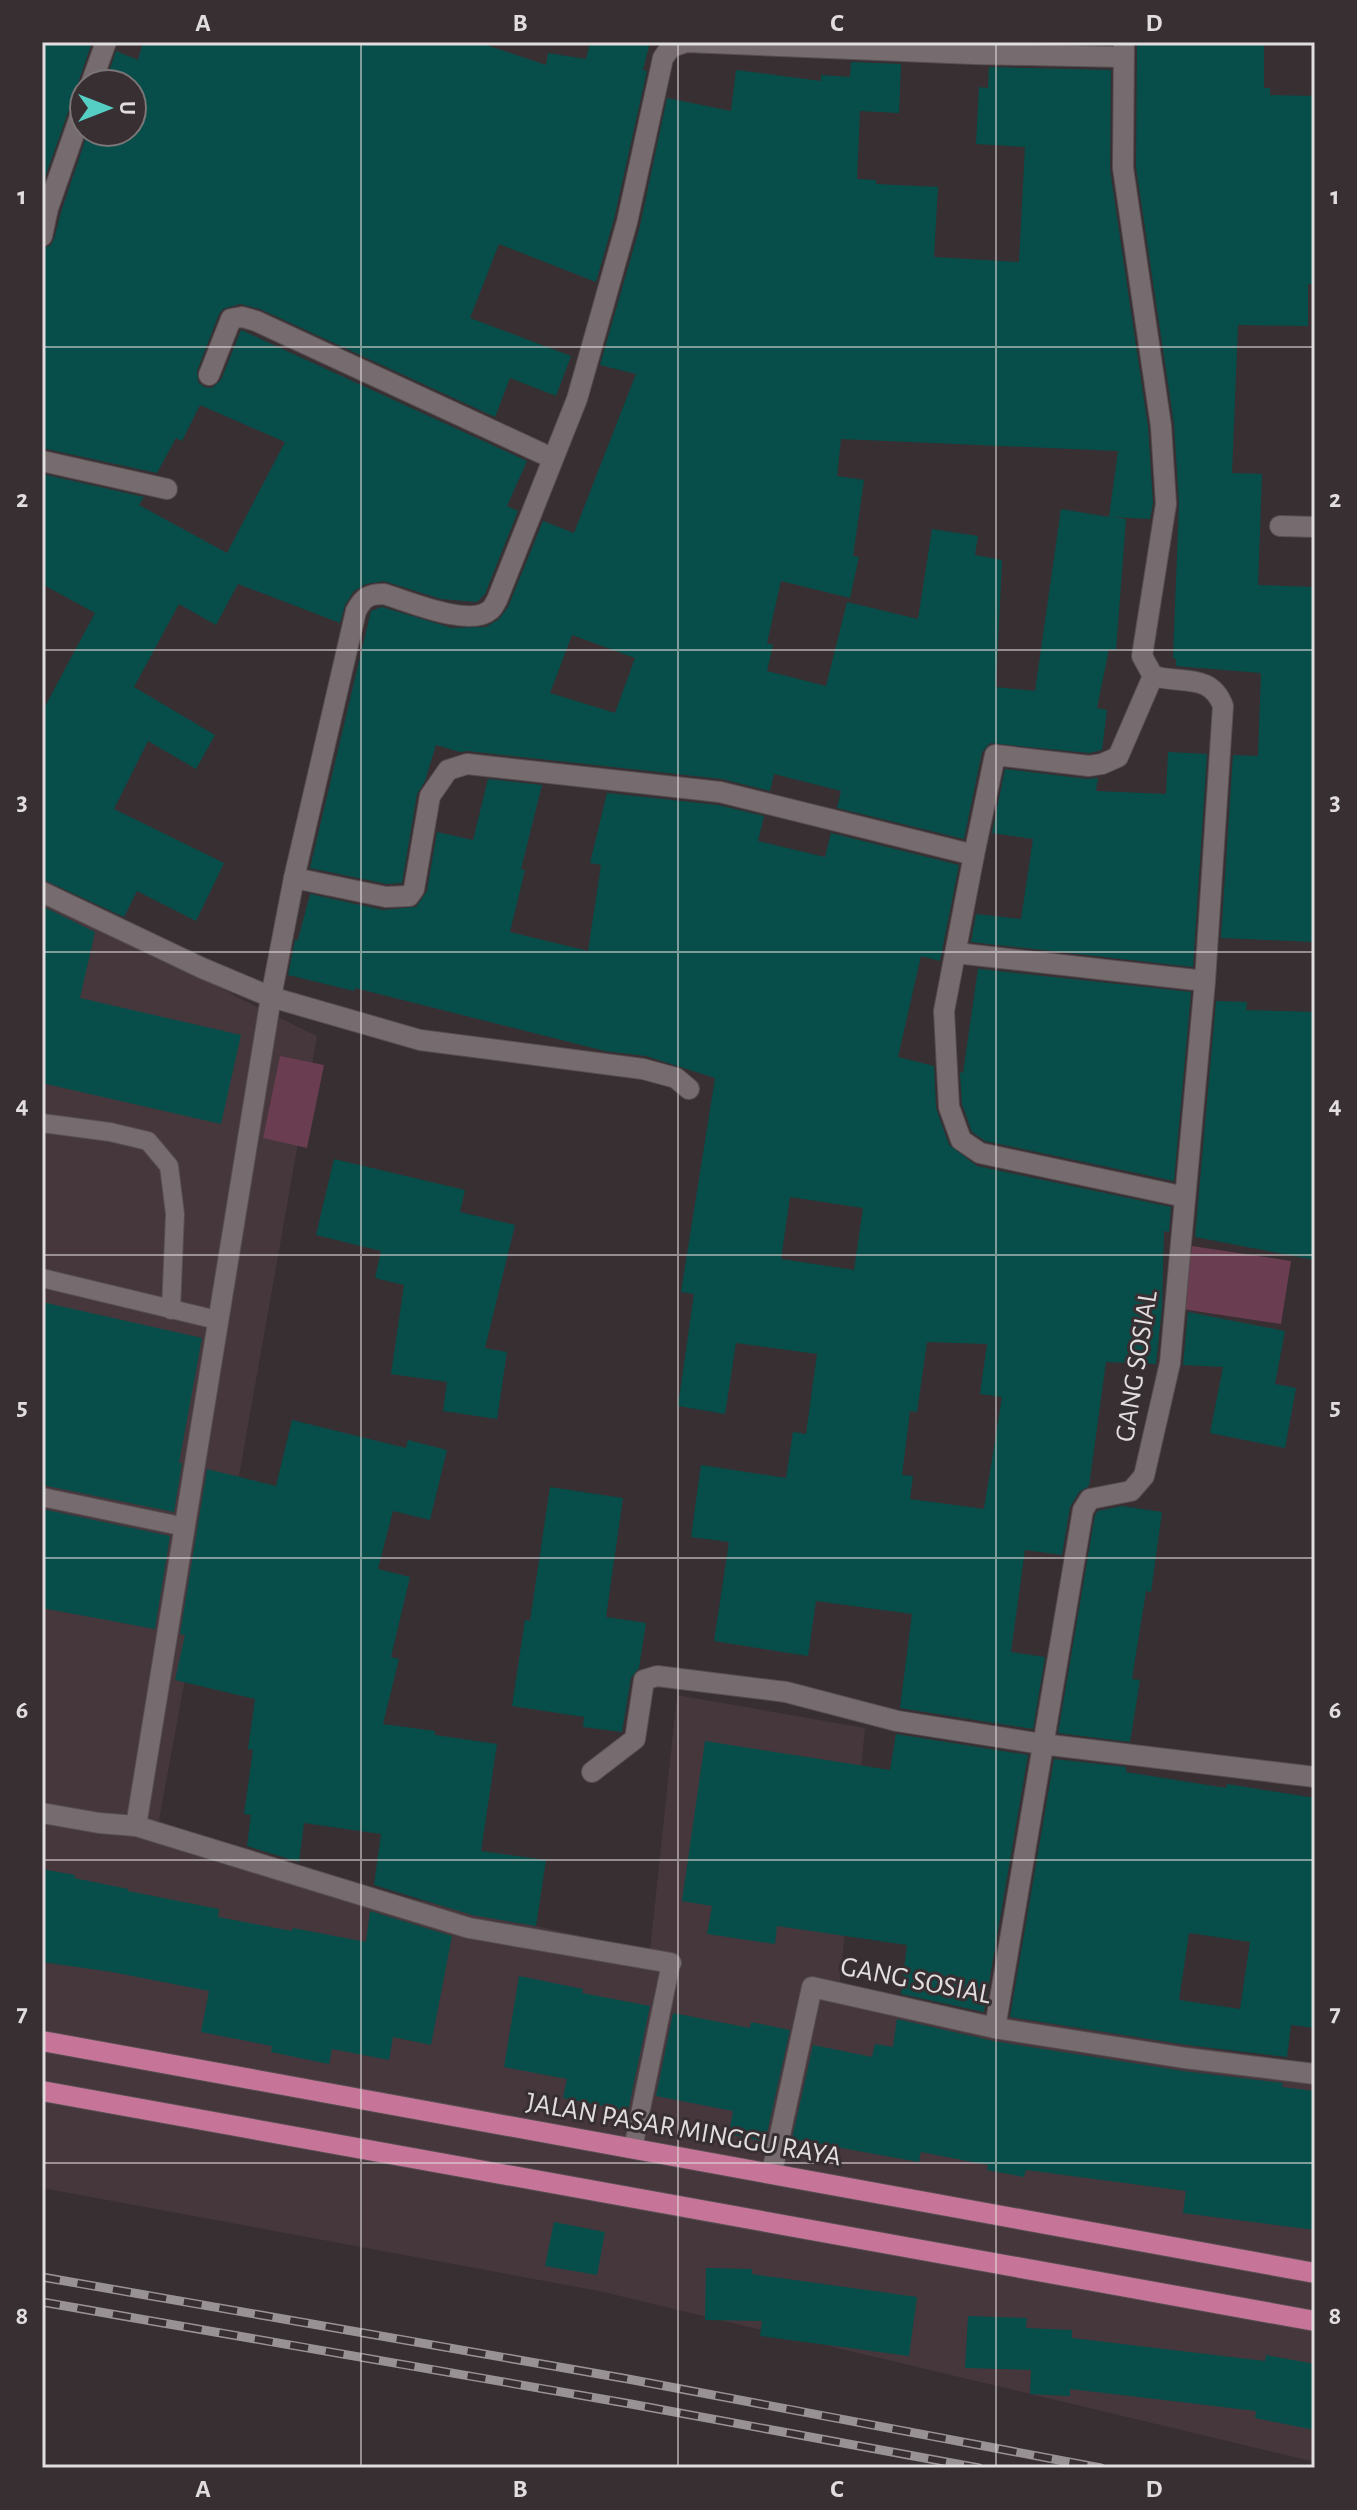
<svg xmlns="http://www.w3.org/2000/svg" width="1357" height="2510" font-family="'Alegreya Sans',sans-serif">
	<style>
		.built { fill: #46373c }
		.green { fill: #6a3d50 }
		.building { fill: #074e4a; fill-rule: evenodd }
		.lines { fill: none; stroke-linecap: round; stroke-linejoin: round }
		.lane-casing { stroke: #564e51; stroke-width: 20 }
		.street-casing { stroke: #564e51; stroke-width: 22 }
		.primary-casing { stroke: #564e51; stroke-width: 22 }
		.lane { stroke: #766c6f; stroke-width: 18 }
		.street { stroke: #766c6f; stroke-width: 20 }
		.primary { stroke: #c67598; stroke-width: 20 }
		.rail-casing { stroke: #989294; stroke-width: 9 }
		.rail { stroke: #372f32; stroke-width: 6; stroke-dasharray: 18; stroke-linecap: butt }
		.grid { fill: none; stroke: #e2dddf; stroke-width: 2; stroke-opacity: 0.55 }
		.labels { text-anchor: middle; stroke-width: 6; stroke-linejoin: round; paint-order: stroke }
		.street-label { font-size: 28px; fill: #e2dddf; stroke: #372f32 }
		.neatline { fill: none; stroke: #e2dddf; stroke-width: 3 }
		.grid-label { font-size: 26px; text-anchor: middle; font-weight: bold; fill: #e2dddf }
	</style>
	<rect width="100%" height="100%" fill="#372f32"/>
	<!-- built -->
	<polygon class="built" points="42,878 237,997 317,1036 239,1476 188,1663 155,1842 650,1951 677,1695 865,1728 839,1991 1315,2065 1315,2462 599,2291 42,2188"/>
	<!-- green -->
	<g class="green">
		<polygon points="280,1056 324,1065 307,1148 263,1138"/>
		<polygon points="1192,1246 1291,1261 1281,1324 1182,1309"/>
	</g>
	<!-- building -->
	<g class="building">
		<polygon points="42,42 92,42 79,80 81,92 72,101 42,186"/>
		<polygon points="143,42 477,42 546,65 548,53 586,59 590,42 650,42 643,70 647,71 614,219 596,282 499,244 470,318 571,356 556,396 510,378 495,417 260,309 240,304 223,309 219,314 197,371 198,382 204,387 212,388 221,380 241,330 527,461 507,506 518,511 485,594 477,602 441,599 384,581 366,584 354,591 345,605 340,623 238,584 216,625 179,604 134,687 215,735 196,769 148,741 114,809 224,863 196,921 137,891 124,917 42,879 42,712 95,613 42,584 42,474 144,497 139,505 227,553 285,442 200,405 182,441 176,438 157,473 42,448 42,249 51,245 54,239 61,212 88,132 132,132 132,84 105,84 116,51 138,60"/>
		<polygon points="1137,42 1264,44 1264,88 1270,88 1270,95 1315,96 1315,284 1308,284 1308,326 1238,325 1232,473 1262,474 1258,585 1315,587 1315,942 1221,938 1233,755 1258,756 1261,673 1176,666 1176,659 1173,658 1179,503 1174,424 1136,167"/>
		<path d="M851,62L901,64L899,113L860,111L857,179L876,180V184L938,187L934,257L1019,262L1025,147L976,144L979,87L988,88L989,67L1111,70L1110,170L1148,427L1153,503L1150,519L1111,517L1126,519L1116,650L1109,649L1097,708L1107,710L1102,750L1089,753L990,743L982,752L964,839L837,808L841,791L774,774L770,791L722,779L468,751L460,752L436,745L425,781L417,794L402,883L387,884L310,868L371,611L382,607L452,628L486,627L499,619L508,607L543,521L574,533L636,374L600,365L640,226L667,98L731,111L736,70L821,81V75L850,77ZM841,439L1118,451L1109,517L1061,509L1035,691L996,687L1002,560L975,555L978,536L932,529L918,619L847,602L826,686L767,671L773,645L767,643L781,581L850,598L859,557L853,556L864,480L837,476ZM572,635L635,658L615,713L550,693Z"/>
		<polygon points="1168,752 1207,754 1193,967 971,942 976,914 1021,919 1033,839 992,833 1005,769 1087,779 1098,778 1096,791 1166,794"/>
		<path d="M488,779L542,785L521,869L525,870L510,932L588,951L601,865L590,863L607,793L718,805L764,816L758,841L825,857L831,833L959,865L940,961L921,956L898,1057L934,1066L936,1108L949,1145L977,1166L1171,1207L1169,1232L1164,1231L1162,1307L1156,1364L1106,1362L1089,1486L1079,1492L1070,1507L1062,1555L1025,1550L1011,1652L1045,1657L1033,1729L900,1708L912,1614L816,1601L808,1656L714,1641L729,1542L691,1537L701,1465L786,1478L793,1432L806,1434L817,1354L736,1343L725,1414L678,1406L694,1294L681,1292L715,1078L646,1056L605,1051L355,988L354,991L288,975L295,940H298L310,894L383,910L416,907L427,891L437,832L473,840ZM790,1197L863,1208L854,1270L781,1259ZM927,1342L987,1344L980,1394L1002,1397L984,1509L910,1499L913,1476L902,1475L910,1411L917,1412Z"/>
		<polygon points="42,906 95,932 80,998 241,1035 221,1124 42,1083"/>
		<polygon points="971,968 1191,992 1174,1181 985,1141 972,1132 962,1104 960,1072 963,1073 978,969"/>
		<polygon points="1216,1001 1247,1002 1246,1010 1315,1012 1315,1260 1195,1237"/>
		<polygon points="334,1159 465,1190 460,1212 515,1225 485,1348 507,1352 497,1419 443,1411 447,1382 391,1374 404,1285 375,1278 381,1251 316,1235"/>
		<polygon points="42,1302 202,1338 179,1463 182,1463 174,1512 42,1485"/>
		<polygon points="1188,1312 1285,1331 1275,1384 1296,1388 1285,1448 1210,1433 1223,1367 1183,1365"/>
		<polygon points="292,1420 406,1448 408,1440 447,1450 430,1520 393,1511 378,1569 410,1577 391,1657 399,1659 383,1724 435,1731 435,1735 497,1744 481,1851 546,1860 536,1926 472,1915 374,1885 381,1834 304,1823 299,1862 247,1846 251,1815 244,1814 253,1750 248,1749 255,1699 175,1680 185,1635 180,1634 207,1469 276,1486"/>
		<polygon points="550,1487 623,1498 606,1617 646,1623 639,1668 631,1678 622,1732 583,1727 584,1717 512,1706 525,1620 530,1621"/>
		<polygon points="1122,1506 1162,1512 1151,1592 1146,1591 1132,1679 1140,1680 1130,1742 1058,1733 1095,1515 1098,1511"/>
		<polygon points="42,1509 170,1536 155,1629 42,1608"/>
		<polygon points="896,1734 1028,1755 984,2012 901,1994 907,1945 777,1926 775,1944 707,1934 712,1906 682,1901 705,1741 890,1770"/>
		<path d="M1054,1759L1126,1767V1772L1226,1788L1227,1784L1315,1798V2028L1291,2025L1287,2057L1187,2045L1010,2017ZM1189,1933L1250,1942L1240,2009L1179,2000Z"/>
		<polygon points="42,1869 75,1875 74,1878 128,1889 128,1891 219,1909 218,1917 292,1931 293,1928 366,1942 370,1911 452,1936 431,2045 393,2037 389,2060 332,2049 329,2064 271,2052 272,2046 201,2032 209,1991 112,1972 42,1962"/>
		<polygon points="519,1976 583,1989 582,1993 650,2006 628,2111 563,2098 567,2079 504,2067"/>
		<polygon points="673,2013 750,2028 751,2022 790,2030 765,2142 729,2134 733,2111 656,2096"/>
		<polygon points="897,2019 993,2041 1183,2071 1283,2083 1282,2087 1315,2091 1315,2230 1183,2213 1186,2191 1026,2170 1024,2177 987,2170 988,2165 921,2152 919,2162 792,2139 813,2045 872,2057 875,2044 893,2047"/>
		<polygon points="554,2222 605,2232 597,2275 545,2266"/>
		<polygon points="706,2268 752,2269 752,2274 917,2297 909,2356 760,2336 762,2321 705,2320"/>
		<polygon points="968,2316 1027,2318 1026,2328 1072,2330 1072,2338 1265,2361 1266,2355 1315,2364 1315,2430 1255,2418 1256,2411 1164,2400 1070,2389 1070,2396 1030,2394 1031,2370 965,2368"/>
	</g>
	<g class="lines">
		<defs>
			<g id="lane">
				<polyline points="42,1123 110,1132 148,1141 169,1166 175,1214 171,1310"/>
				<polyline points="42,1278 217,1320"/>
				<polyline points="42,1497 185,1527"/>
				<polyline points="633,2148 671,1963"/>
			</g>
			<g id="street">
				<polyline points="1124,42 1123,168 1161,426 1166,504 1142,656 1153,676"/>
				<polyline points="91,84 106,42"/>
				<polyline points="42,236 48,208 84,105"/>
				<polyline points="209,375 231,319 242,317 256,321 552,458"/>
				<polyline points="42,461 167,489"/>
				<polyline points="1280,526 1315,527"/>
				<polyline points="974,855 944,1011 949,1107 961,1140 980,1153 1185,1197"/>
				<polyline points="294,878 386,897 409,896 414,889 430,796 448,770 467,764 720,792 974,855 995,755 1089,766 1102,764 1118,757 1153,676"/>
				<polyline points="42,892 202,968 271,997 420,1040 643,1069 676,1078 689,1089"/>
				<polyline points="956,953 1205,981"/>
				<polyline points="592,1772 635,1739 644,1680 657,1676 786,1692 897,1721 1042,1744 1315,1777"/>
				<polyline points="42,1813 99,1823 136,1826 469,1928 671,1963"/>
				<path d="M136,1826L271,997L294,878L356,611C363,598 368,594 384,594C407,601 470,628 490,610C493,608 495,603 497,600L577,399L627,222L663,58L671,47L687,42L974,54L1123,57"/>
				<polyline points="995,2028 1185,2058 1315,2074"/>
				<path d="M772,2172L812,1987L995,2028L1083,1510L1090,1499L1131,1491L1144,1476L1170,1363L1205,981L1223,706C1211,673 1182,684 1153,676"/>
			</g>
			<g id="primary">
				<polyline points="42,2041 1315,2273"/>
				<polyline points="42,2091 1315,2321"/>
			</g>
		</defs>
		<!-- lane casing -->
		<use href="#lane" class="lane-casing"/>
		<!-- street casing -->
		<use href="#street" class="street-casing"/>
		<!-- primary casing -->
		<use href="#primary" class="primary-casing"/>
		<!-- lane -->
		<use href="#lane" class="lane"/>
		<!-- street -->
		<use href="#street" class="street"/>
		<!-- primary -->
		<use href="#primary" class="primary"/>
		<defs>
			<g id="rail">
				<polyline points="42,2277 628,2379 1101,2468"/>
				<polyline points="42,2302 631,2404 979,2468"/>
			</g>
		</defs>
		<!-- rail casing -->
		<use href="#rail" class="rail-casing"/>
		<!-- rail -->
		<use href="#rail" class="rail"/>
	</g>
	<!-- grid -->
	<path class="grid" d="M361,42V2468M678,42V2468M996,42V2468M42,347H1315M42,650H1315M42,952H1315M42,1255H1315M42,1558H1315M42,1860H1315M42,2163H1315"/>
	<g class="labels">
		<!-- street labels -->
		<g class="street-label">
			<text transform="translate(1135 1366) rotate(-81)" y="10">GANG SOSIAL</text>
			<text transform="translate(916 1979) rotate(11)" y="10">GANG SOSIAL</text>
			<text transform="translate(684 2128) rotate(10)" y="10">JALAN PASAR MINGGU RAYA</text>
		</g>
	</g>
	<!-- border -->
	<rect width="1357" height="2510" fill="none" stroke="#372f32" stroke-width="88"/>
	<!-- north arrow -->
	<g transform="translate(108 108) rotate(90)"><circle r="38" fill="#372f32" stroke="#7b7577" stroke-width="2"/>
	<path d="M0-6L14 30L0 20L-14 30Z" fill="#55cec4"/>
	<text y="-12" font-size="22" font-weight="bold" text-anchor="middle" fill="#e2dddf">U</text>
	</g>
	<rect x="44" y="44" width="1269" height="2422" class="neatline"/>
	<g class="grid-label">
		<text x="203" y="31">A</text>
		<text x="520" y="31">B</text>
		<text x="837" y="31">C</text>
		<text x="1154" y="31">D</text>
		<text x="22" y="204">1</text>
		<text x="1335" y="204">1</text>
		<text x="22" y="507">2</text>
		<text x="1335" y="507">2</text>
		<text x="22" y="810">3</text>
		<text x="1335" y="810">3</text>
		<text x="22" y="1113">4</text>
		<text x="1335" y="1113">4</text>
		<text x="22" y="1415">5</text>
		<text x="1335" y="1415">5</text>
		<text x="22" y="1718">6</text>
		<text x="1335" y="1718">6</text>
		<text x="22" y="2021">7</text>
		<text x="1335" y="2021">7</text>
		<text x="22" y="2324">8</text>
		<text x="1335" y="2324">8</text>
		<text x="203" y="2497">A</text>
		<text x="520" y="2497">B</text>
		<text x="837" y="2497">C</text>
		<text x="1154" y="2497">D</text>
	</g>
</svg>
